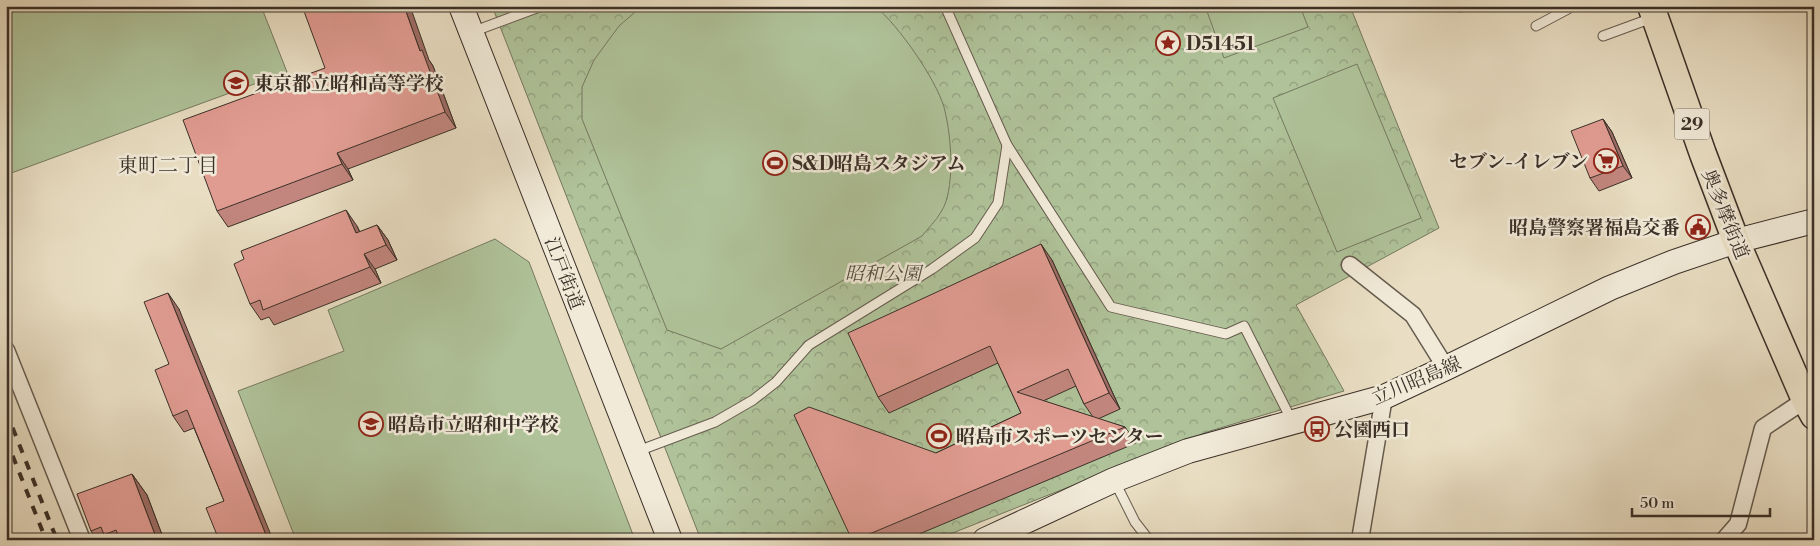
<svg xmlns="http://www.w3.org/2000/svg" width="1820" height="546" font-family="'Libre Bodoni','Noto Serif JP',serif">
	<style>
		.park { fill: url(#park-crowns); stroke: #757960 }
		.garden { fill: #afc299; stroke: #757960 }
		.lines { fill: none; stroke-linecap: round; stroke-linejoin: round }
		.lane-casing { stroke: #665c4f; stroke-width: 11 }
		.street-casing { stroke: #665c4f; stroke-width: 19 }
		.secondary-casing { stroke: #3b3028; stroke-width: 26 }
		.primary-casing { stroke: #3b3028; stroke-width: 29 }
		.lane { stroke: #f1ead8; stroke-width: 9 }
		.street { stroke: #f1ead8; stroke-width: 16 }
		.secondary { stroke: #f1ead8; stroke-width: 24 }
		.primary { stroke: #e9dec3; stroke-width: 26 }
		.rail { stroke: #3b3028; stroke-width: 4; stroke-dasharray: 9 9; stroke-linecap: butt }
		.wall { fill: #c2867e; stroke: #3b3028; fill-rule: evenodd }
		.shaded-wall { fill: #9e6d66; stroke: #3b3028 }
		.building { fill: #e19c92; stroke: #3b3028 }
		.labels { text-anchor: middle; stroke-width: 5; stroke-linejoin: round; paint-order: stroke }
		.shield { fill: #f1ead8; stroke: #72685d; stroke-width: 1 }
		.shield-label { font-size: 18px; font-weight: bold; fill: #3b3028 }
		.poi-label { font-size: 19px; font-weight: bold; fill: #3b3028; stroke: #f1ead8; text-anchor: start }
		.street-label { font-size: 19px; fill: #3b3028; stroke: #f1ead8 }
		.park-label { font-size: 19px; font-style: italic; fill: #524d3f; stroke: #f1ead8 }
		.neighbourhood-label { font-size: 20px; fill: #3b3028; stroke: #f1ead8 }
	</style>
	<defs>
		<pattern id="park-crowns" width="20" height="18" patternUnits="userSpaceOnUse" patternTransform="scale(1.25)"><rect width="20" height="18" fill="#afc299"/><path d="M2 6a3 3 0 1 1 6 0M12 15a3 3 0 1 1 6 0" fill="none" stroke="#909e7d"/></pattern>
	</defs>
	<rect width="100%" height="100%" fill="#e9dec3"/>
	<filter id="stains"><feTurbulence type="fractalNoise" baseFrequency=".004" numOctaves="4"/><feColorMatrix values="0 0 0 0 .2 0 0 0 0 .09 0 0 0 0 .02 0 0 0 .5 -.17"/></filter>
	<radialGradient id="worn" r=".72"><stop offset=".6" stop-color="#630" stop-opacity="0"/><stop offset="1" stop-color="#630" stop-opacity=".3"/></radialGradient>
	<!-- park -->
	<polygon class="park" points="492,6 1350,6 1439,228 1296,305 1344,391 1210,431 935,540 701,540"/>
	<!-- garden -->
	<g class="garden">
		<polygon points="6,6 261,6 287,72 6,175"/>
		<path d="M642,6H875C899,26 935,78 944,107C949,127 951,147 951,168C950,181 949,200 941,212C936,221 928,228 922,236L721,349L667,330L582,119V87L594,60L619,26Z"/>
		<polygon points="1205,6 1300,6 1308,27 1224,58"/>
		<polygon points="1357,64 1421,218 1337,252 1273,98"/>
		<polygon points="495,239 529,262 635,540 296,540 238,391 344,351 328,310"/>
	</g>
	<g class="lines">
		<defs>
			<g id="lane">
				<polyline points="1460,6 1460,7"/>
				<polyline points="1536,26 1568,9 1566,6"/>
				<polyline points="472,32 542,6"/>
				<polyline points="1603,36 1652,18"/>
				<polyline points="1007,145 1111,307 1226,334 1244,326 1292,421"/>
				<polyline points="638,451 715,422 753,400 776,382 809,345 932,269 975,238 998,203 1007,145 945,6"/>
				<polyline points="1114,480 1135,522 1149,540"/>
			</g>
			<g id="street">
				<polyline points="1350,265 1413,315 1446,368"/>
				<polyline points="6,350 82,540"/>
				<polyline points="1360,540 1384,397"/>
				<polyline points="1724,540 1738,524 1763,428 1805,400"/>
			</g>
			<g id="secondary">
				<polyline points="461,6 670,540"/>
				<polyline points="985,540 1114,480 1188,451 1384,397 1446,368 1610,288 1674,262 1736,241 1814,221"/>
			</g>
			<polyline id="primary" points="1651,6 1703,154 1736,241 1805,400 1814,416"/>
		</defs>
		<!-- lane casing -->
		<use href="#lane" class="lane-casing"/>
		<!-- street casing -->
		<use href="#street" class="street-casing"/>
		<!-- secondary casing -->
		<use href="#secondary" class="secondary-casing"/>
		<!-- primary casing -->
		<use href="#primary" class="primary-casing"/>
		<!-- lane -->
		<use href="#lane" class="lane"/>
		<!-- street -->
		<use href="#street" class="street"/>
		<!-- secondary -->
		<use href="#secondary" class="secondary"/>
		<!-- primary -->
		<use href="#primary" class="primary"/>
		<!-- rail -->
		<g class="rail">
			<polyline points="6,411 57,540"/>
			<polyline points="6,439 46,540"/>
		</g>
	</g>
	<!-- wall -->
	<g class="wall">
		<polygon points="429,60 433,66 456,128 348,169 353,180 228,227 217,211"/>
		<polygon points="1603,119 1612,132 1632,178 1599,191 1590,178"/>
		<polygon points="377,225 388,240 397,260 375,269 381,283 274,325 269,317 261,320 250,304 357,226 360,232"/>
		<path d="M1052,260L1120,409L1098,419L1125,427L1136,443L905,540H852L936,453L1021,413L998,363L889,413L878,397ZM1076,386L1084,404L1093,417L1043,401Z"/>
		<polygon points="179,309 224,501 194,428 184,432 173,416 169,364"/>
		<polygon points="132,474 147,495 164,540 97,540 91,531"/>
	</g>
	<!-- shaded-wall -->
	<g class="shaded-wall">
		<polygon points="404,6 410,6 429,60 433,66 456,128 445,112 420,51"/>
		<polygon points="1603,119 1612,132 1632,178 1623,166"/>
		<polygon points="337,153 348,169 353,180 342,164"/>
		<polygon points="346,210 357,226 367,249 356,233"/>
		<polygon points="377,225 388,240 397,260 386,245"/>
		<polygon points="1041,244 1052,260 1120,409 1109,393"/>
		<polygon points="364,254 375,269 381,283 370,267"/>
		<polygon points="168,293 179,309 273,540 268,540"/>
		<polygon points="132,474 147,495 164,540 157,540"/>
	</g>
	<!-- building -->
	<g class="building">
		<polygon points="302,6 404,6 420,51 422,50 445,112 337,153 342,164 217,211 183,120 325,68"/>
		<polygon points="1603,119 1623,166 1590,178 1571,131"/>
		<polygon points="346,210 356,233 377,225 386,245 364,254 370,267 263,310 260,300 250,304 234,264 244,259 241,251"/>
		<polygon points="1041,244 1109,393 1084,404 1068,369 1017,392 1125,427 855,540 852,540 794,415 809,407 936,453 1021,413 990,346 878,397 848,333"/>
		<polygon points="168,293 268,540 219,540 206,508 224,501 187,410 173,416 155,370 169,364 144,302"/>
		<polygon points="132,474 157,540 120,540 116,530 104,535 101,527 91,531 77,494"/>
	</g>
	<!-- icons -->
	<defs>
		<symbol id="sight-ring" viewBox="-11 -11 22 22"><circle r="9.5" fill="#f1ead8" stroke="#8f2418" stroke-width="1.5"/><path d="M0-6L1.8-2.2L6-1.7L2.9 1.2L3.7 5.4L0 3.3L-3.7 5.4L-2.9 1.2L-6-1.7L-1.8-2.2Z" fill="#8f2418"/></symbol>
		<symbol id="school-ring" viewBox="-11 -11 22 22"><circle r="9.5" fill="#f1ead8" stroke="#8f2418" stroke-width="1.5"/><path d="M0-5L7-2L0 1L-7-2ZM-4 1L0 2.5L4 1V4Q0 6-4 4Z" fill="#8f2418"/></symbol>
		<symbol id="supermarket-ring" viewBox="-11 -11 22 22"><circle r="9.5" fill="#f1ead8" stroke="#8f2418" stroke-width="1.5"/><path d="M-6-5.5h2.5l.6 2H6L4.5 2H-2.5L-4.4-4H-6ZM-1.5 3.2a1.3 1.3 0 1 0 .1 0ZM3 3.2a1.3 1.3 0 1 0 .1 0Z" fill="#8f2418"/></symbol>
		<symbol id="stadium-ring" viewBox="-11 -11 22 22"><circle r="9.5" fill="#f1ead8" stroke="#8f2418" stroke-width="1.5"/><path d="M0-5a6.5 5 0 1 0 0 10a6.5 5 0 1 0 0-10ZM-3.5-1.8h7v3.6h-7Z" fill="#8f2418"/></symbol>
		<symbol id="civic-ring" viewBox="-11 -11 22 22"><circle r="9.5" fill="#f1ead8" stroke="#8f2418" stroke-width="1.5"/><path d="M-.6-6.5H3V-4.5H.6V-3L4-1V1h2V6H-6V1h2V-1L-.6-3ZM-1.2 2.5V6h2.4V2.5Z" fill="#8f2418"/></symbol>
		<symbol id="bus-ring" viewBox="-11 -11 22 22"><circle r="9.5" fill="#f1ead8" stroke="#8f2418" stroke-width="1.5"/><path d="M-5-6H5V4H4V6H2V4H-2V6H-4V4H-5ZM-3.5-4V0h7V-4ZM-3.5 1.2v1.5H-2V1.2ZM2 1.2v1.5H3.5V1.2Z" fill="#8f2418"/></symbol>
	</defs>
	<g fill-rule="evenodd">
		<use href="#sight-ring" x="1154" y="29" width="28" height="28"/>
		<use href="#school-ring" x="222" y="69" width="28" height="28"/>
		<use href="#supermarket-ring" x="1592" y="147" width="28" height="28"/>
		<use href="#stadium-ring" x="761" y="149" width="28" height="28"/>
		<use href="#civic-ring" x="1684" y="213" width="28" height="28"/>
		<use href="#school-ring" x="357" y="410" width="28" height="28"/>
		<use href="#bus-ring" x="1303" y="415" width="28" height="28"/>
		<use href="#stadium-ring" x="925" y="422" width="28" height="28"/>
	</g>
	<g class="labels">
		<!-- shield labels -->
		<rect class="shield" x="1674.5" y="108.5" width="35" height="31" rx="4"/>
		<g class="shield-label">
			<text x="1692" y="130">29</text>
		</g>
		<!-- poi labels -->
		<g class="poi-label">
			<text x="1186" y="50">D51451</text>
			<text x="254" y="90">東京都立昭和高等学校</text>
			<text x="1588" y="168" text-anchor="end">セブン-イレブン</text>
			<text x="792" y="170">S&amp;D昭島スタジアム</text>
			<text x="1680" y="234" text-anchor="end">昭島警察署福島交番</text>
			<text x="388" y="431">昭島市立昭和中学校</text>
			<text x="1334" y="436">公園西口</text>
			<text x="956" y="443">昭島市スポーツセンター</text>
		</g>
		<!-- street labels -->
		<g class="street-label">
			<text transform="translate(1726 214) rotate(68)" y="7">奥多摩街道</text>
			<text transform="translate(565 273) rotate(69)" y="7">江戸街道</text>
			<text transform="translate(1416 380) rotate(-23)" y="7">立川昭島線</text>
		</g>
		<!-- park labels -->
		<g class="park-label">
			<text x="883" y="280">昭和公園</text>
		</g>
		<!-- neighbourhood labels -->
		<g class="neighbourhood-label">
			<text x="168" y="172">東町二丁目</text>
		</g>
	</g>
	<!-- margin -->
	<rect width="1820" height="546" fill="none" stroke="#e9dec3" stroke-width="25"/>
	<rect x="8" y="8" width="1805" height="531" fill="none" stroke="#3b3028" stroke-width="2.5"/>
	<rect x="12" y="12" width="1795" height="521" fill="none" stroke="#3b3028"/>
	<!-- scale -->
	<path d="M1632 508v8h138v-8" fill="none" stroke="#3b3028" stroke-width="2.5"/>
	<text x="1640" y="508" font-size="15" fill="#3b3028" stroke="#f1ead8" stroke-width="4" paint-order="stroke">50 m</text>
	<rect width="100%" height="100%" filter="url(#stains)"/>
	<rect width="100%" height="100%" fill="url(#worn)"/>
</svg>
